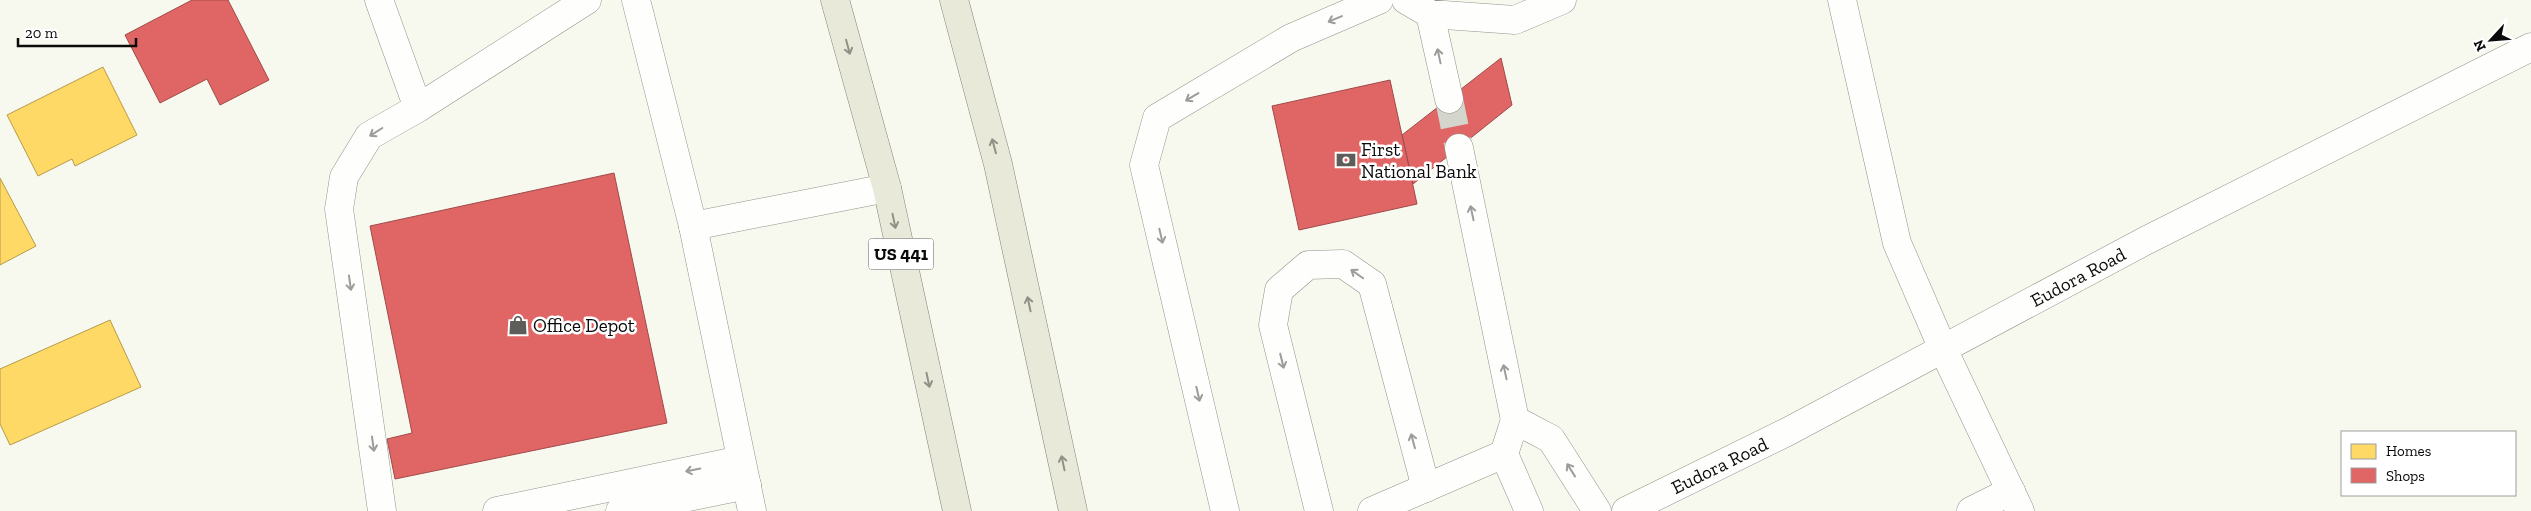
<svg xmlns="http://www.w3.org/2000/svg" width="2531" height="511" font-family="'Zilla Slab',serif">
	<style>
		.homes { fill: #ffd966; stroke: #b69b4a }
		.shops { fill: #e06666; stroke: #a04a4a }
		.lines { fill: none; stroke-linecap: round; stroke-linejoin: round }
		.minor-tunnel { stroke: #d4d5cc; stroke-width: 28; stroke-dasharray: 28 14; stroke-linecap: butt }
		.minor-casing { stroke: #91928d; stroke-width: 29 }
		.major-casing { stroke: #7e7f7a; stroke-width: 29 }
		.minor { stroke: #fefefc; stroke-width: 28 }
		.major { stroke: #e9e9d9; stroke-width: 28 }
		.oneway { stroke: #9c9c9b }
		.oneway2 { stroke: #909086 }
		.labels { text-anchor: middle; stroke-width: 5; stroke-linejoin: round; paint-order: stroke }
		.shield { fill: #fff; stroke: #545454; stroke-width: 1 }
		.shield-label { font-size: 18px; font-weight: bold; fill: #0a0a0a }
		.poi-label { font-size: 19px; fill: #0a0a0a; stroke: #fff; text-anchor: start }
		.street-label { font-size: 19px; fill: #0a0a0a; stroke: #fff }
	</style>
	<rect width="100%" height="100%" fill="#f8f9ee"/>
	<!-- homes -->
	<g class="homes">
		<polygon points="103,67 137,135 75,166 72,159 38,176 7,115"/>
		<polygon points="0,178 36,246 0,265"/>
		<polygon points="110,320 141,387 10,445 0,424 0,369"/>
	</g>
	<!-- shops -->
	<g class="shops">
		<polygon points="192,0 228,0 269,80 220,105 207,79 160,103 125,35"/>
		<polygon points="1501,58 1512,105 1413,184 1402,135"/>
		<polygon points="1390,80 1417,204 1299,230 1272,106"/>
		<polygon points="614,173 667,423 395,479 387,439 412,433 370,226"/>
	</g>
	<g class="lines">
		<!-- minor-tunnel -->
		<polyline class="minor-tunnel" points="1449,99 1459,148"/>
		<defs>
			<g id="minor">
				<polyline points="379,0 418,108 587,0"/>
				<polyline points="636,0 693,226 752,511"/>
				<polyline points="1406,0 1430,14 1515,20 1562,0"/>
				<polyline points="1842,0 1897,243 1943,349 2020,511"/>
				<polyline points="1430,14 1449,99"/>
				<polyline points="1459,148 1515,420"/>
				<polyline points="693,226 887,188"/>
				<polyline points="382,511 339,209 344,177 369,136 418,108"/>
				<polyline points="497,511 741,460"/>
				<polyline points="620,511 747,485"/>
				<polyline points="1225,511 1144,165 1157,118 1291,38 1379,0"/>
				<polyline points="1319,511 1273,325 1279,290 1308,265 1343,264 1372,284 1426,488"/>
				<polyline points="1372,511 1504,454"/>
				<polyline points="1529,511 1504,454 1515,420 1551,439 1597,511"/>
				<path id="s1" d="M1626,511L1787,432L2145,241L2531,47"/>
				<polyline points="1971,511 2011,491"/>
			</g>
			<g id="major">
				<polyline points="835,0 887,188 957,511"/>
				<polyline points="954,0 998,164 1073,511"/>
			</g>
		</defs>
		<!-- minor casing -->
		<use href="#minor" class="minor-casing"/>
		<!-- major casing -->
		<use href="#major" class="major-casing"/>
		<!-- minor -->
		<use href="#minor" class="minor"/>
		<!-- major -->
		<use href="#major" class="major"/>
	</g>
	<!-- one-way arrows -->
	<defs><path id="oneway-shaft" d="M-6 0H5M1.5-3L5.5 0L1.5 3" fill="none" stroke-width="1.6" stroke-linecap="round" stroke-linejoin="round" transform="scale(1.25)"/></defs>
	<g class="oneway">
		<use href="#oneway-shaft" transform="translate(1335 19) rotate(157)"/>
		<use href="#oneway-shaft" transform="translate(1439 56) rotate(-102)"/>
		<use href="#oneway-shaft" transform="translate(1192 97) rotate(149)"/>
		<use href="#oneway-shaft" transform="translate(376 132) rotate(148)"/>
		<use href="#oneway-shaft" transform="translate(1472 213) rotate(-102)"/>
		<use href="#oneway-shaft" transform="translate(1161 236) rotate(77)"/>
		<use href="#oneway-shaft" transform="translate(1357 274) rotate(-145)"/>
		<use href="#oneway-shaft" transform="translate(350 283) rotate(82)"/>
		<use href="#oneway-shaft" transform="translate(1282 361) rotate(76)"/>
		<use href="#oneway-shaft" transform="translate(1505 372) rotate(-102)"/>
		<use href="#oneway-shaft" transform="translate(1198 394) rotate(77)"/>
		<use href="#oneway-shaft" transform="translate(1413 441) rotate(-105)"/>
		<use href="#oneway-shaft" transform="translate(373 444) rotate(82)"/>
		<use href="#oneway-shaft" transform="translate(693 470) rotate(168)"/>
		<use href="#oneway-shaft" transform="translate(1571 470) rotate(-122)"/>
	</g>
	<g class="oneway2">
		<use href="#oneway-shaft" transform="translate(848 47) rotate(75)"/>
		<use href="#oneway-shaft" transform="translate(994 146) rotate(-105)"/>
		<use href="#oneway-shaft" transform="translate(894 221) rotate(78)"/>
		<use href="#oneway-shaft" transform="translate(1029 304) rotate(-102)"/>
		<use href="#oneway-shaft" transform="translate(928 380) rotate(78)"/>
		<use href="#oneway-shaft" transform="translate(1063 463) rotate(-102)"/>
	</g>
	<!-- icons -->
	<defs>
		<symbol id="bank-bare" viewBox="-9 -9 18 18"><path d="M-6-4H6V4H-6ZM0-2.3a2.3 2.3 0 1 0 0 4.6a2.3 2.3 0 1 0 0-4.6Z" fill="#5d5e5a" stroke="#fff" stroke-width="2.5" paint-order="stroke"/></symbol>
		<symbol id="shop-bare" viewBox="-9 -9 18 18"><path d="M-5-2.5h2.3a2.7 3.5 0 0 1 5.4 0H5L5.5 6h-11ZM-1.5-2.5h3a1.5 2.3 0 0 0-3 0Z" fill="#5d5e5a" stroke="#fff" stroke-width="2.5" paint-order="stroke"/></symbol>
	</defs>
	<g fill-rule="evenodd">
		<use href="#bank-bare" x="1332" y="146" width="28" height="28"/>
		<use href="#shop-bare" x="504" y="311" width="28" height="28"/>
	</g>
	<g class="labels">
		<!-- shield labels -->
		<rect class="shield" x="868.5" y="238.5" width="65" height="31" rx="4"/>
		<g class="shield-label">
			<text x="901" y="260">US 441</text>
		</g>
		<!-- poi labels -->
		<g class="poi-label">
			<text x="1361" y="156">First<tspan x="1361" dy="22">National Bank</tspan></text>
			<text x="533" y="332">Office Depot</text>
		</g>
		<!-- street labels -->
		<g class="street-label">
			<text dy="7" stroke="none"><textPath href="#s1" startOffset="509">Eudora Road</textPath></text>
			<text dy="7" stroke="none"><textPath href="#s1" startOffset="104">Eudora Road</textPath></text>
		</g>
	</g>
	<!-- legend -->
	<rect x="2341" y="431" width="175" height="65" fill="#ffffff" stroke="#9d9d9d"/>
	<rect x="2351" y="444" width="25" height="15" fill="#ffd966" stroke="#9d9d9d"/>
	<text x="2386" y="456" font-size="15" fill="#0a0a0a">Homes</text>
	<rect x="2351" y="468" width="25" height="15" fill="#e06666" stroke="#9d9d9d"/>
	<text x="2386" y="481" font-size="15" fill="#0a0a0a">Shops</text>
	<!-- north arrow -->
	<g transform="translate(2491 40) rotate(244)" stroke="#ffffff" stroke-width="4" paint-order="stroke">
	<path d="M0-4L9 19L0 12L-9 19Z" fill="#0a0a0a"/>
	<text y="-8" font-size="14" font-weight="bold" text-anchor="middle" fill="#0a0a0a">N</text>
	</g>
	<!-- scale -->
	<path d="M18 38v8h118v-8" fill="none" stroke="#0a0a0a" stroke-width="2.5"/>
	<text x="25" y="38" font-size="15" fill="#0a0a0a" stroke="#ffffff" stroke-width="4" paint-order="stroke">20 m</text>
</svg>
